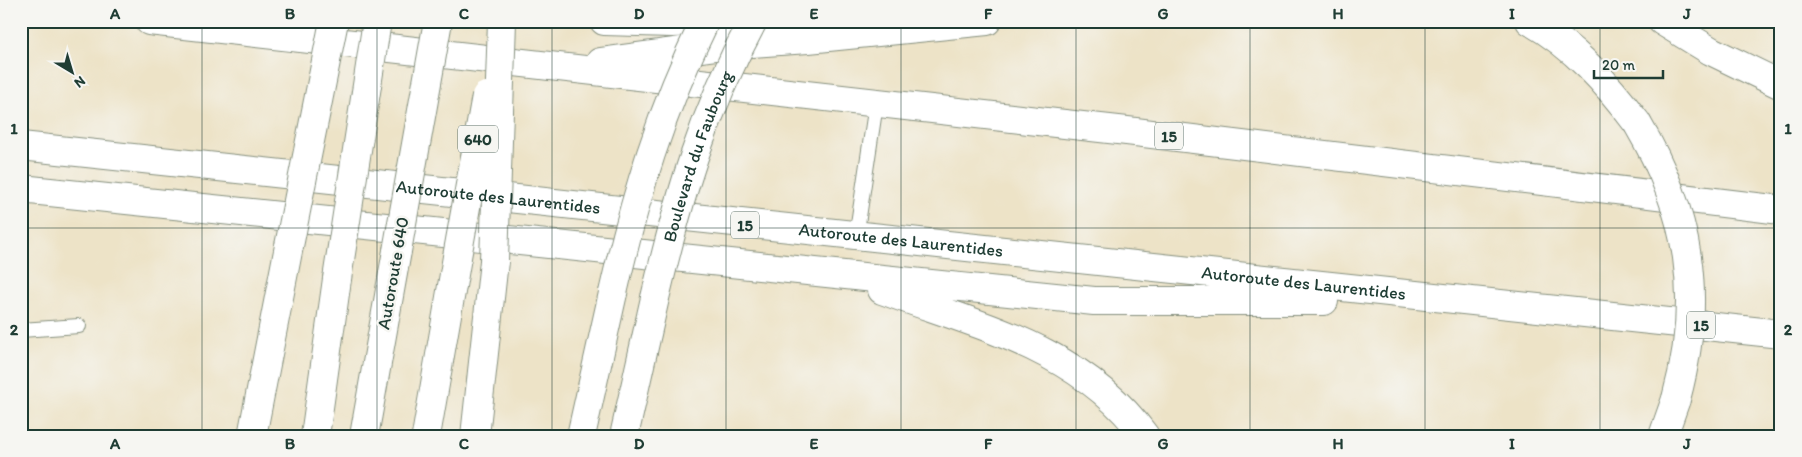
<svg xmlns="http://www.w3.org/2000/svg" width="1802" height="457" font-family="Itim,sans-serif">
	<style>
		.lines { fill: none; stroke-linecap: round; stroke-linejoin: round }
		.stream { stroke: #4bb1ca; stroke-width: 7 }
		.lane-casing { stroke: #86907e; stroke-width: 16 }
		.secondary-casing { stroke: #86907e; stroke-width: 30 }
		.highway-casing { stroke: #86907e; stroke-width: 30 }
		.lane { stroke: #fff; stroke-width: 14 }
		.secondary { stroke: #fff; stroke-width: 28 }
		.highway { stroke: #fff; stroke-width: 28 }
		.secondary-bridge-casing { stroke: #86907e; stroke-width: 30; stroke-linecap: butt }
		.highway-bridge-casing { stroke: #86907e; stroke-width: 30; stroke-linecap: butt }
		.secondary-bridge { stroke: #fff; stroke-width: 28 }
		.highway-bridge { stroke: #fff; stroke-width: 28 }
		.grid { fill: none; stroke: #1f3d34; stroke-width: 1; stroke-opacity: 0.55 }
		.labels { text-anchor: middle; stroke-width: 5; stroke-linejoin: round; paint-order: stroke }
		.shield { fill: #f6f6f2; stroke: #60746d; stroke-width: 1 }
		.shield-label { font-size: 16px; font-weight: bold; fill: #1f3d34 }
		.street-label { font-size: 18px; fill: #1f3d34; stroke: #f6f6f2 }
		.neatline { fill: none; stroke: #1f3d34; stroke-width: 2 }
		.grid-label { font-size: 16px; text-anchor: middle; font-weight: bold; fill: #1f3d34 }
	</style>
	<rect width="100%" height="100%" fill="#f6f6f2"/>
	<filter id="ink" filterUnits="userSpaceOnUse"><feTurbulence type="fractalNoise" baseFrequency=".02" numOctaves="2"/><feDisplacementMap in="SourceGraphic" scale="10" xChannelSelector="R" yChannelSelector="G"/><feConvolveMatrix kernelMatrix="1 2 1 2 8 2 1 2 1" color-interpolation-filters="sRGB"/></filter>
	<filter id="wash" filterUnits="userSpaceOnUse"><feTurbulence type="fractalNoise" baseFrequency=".0096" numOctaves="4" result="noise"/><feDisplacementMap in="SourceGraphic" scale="20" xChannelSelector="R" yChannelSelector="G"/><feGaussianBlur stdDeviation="1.12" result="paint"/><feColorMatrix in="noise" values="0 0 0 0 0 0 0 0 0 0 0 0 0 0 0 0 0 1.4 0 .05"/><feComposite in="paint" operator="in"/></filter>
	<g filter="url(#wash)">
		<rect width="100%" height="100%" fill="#ede3c7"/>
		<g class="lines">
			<!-- stream -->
			<polyline class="stream" points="1774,21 1781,26"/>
		</g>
	</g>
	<g filter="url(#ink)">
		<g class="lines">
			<defs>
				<g id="lane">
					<polyline points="856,237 876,104"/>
					<polyline points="21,330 79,326"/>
				</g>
				<g id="secondary">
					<polyline points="581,436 613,293"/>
					<polyline points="624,436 655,298"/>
				</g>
				<g id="highway">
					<polyline points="149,21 1127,131 1781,210"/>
					<polyline points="604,21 672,23 723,21"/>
					<path d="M1530,21C1574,46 1607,83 1637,123"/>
					<polyline points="1662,21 1711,51 1781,85"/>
					<polyline points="600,62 724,45 808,39 987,21"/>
					<path id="s1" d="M21,146L1781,334"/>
					<polyline points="21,189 1094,301 1324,301"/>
					<path d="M882,290C979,326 1081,348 1145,436"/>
					<polyline points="252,436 289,246"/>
					<polyline points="315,436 337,279"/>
					<polyline points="364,436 397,251"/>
					<polyline points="426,436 457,257"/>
					<polyline points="475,436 494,261"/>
					<polyline points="1663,436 1676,399"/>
				</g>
			</defs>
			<!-- lane casing -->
			<use href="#lane" class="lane-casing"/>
			<!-- secondary casing -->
			<use href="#secondary" class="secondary-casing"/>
			<!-- highway casing -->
			<use href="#highway" class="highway-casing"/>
			<!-- lane -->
			<use href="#lane" class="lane"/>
			<!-- secondary -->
			<use href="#secondary" class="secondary"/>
			<!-- highway -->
			<use href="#highway" class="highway"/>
			<defs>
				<g id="secondary-bridge">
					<path d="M613,293C635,197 661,110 705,21"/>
					<path id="s2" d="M655,298C679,197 703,113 753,21"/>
				</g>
				<g id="highway-bridge">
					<path d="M1637,123C1690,213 1704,297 1676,399"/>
					<polyline points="289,246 334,21"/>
					<polyline points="397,251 438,21"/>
					<polyline points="457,257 486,96"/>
					<polyline points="494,261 502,21"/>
					<polyline points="337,279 377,21"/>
				</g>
			</defs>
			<!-- secondary-bridge casing -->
			<use href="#secondary-bridge" class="secondary-bridge-casing"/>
			<!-- highway-bridge casing -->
			<use href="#highway-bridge" class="highway-bridge-casing"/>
			<!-- secondary-bridge -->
			<use href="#secondary-bridge" class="secondary-bridge"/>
			<!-- highway-bridge -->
			<use href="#highway-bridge" class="highway-bridge"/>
		</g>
	</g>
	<!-- grid -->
	<path class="grid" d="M202,21V436M377,21V436M552,21V436M726,21V436M901,21V436M1076,21V436M1250,21V436M1425,21V436M1600,21V436M21,228H1781"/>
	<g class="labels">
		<!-- shield labels -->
		<g class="shield">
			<rect x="1155" y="122.5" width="28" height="27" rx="4"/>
			<rect x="458" y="125.5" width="40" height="27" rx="4"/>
			<rect x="731" y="211.5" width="28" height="27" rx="4"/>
			<rect x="1687" y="311.5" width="28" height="27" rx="4"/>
		</g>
		<g class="shield-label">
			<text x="1169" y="142">15</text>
			<text x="478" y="145">640</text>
			<text x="745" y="231">15</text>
			<text x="1701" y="331">15</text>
		</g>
		<!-- street labels -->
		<g class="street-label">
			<text dy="6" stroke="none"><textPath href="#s2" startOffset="148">Boulevard du Faubourg</textPath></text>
			<text dy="6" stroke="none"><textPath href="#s1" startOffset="480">Autoroute des Laurentides</textPath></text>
			<text dy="6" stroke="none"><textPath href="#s1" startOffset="885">Autoroute des Laurentides</textPath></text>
			<text transform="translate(393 273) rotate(-80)" y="6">Autoroute 640</text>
			<text dy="6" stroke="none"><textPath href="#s1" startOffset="1290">Autoroute des Laurentides</textPath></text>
		</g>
	</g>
	<!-- margin -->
	<rect width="1802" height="457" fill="none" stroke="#f6f6f2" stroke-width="55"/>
	<!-- north arrow -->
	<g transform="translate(72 72) rotate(142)" stroke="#f6f6f2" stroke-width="4" paint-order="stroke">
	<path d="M0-4L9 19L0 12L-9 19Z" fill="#1f3d34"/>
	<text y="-8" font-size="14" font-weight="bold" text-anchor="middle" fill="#1f3d34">N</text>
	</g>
	<!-- scale -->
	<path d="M1594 70v8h69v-8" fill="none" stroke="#1f3d34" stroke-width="2.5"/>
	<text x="1602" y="70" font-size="15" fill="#1f3d34" stroke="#f6f6f2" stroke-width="4" paint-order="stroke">20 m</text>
	<rect x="28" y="28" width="1746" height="402" class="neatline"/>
	<g class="grid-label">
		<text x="115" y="19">A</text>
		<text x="290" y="19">B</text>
		<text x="464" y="19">C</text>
		<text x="639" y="19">D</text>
		<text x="814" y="19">E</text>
		<text x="988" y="19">F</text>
		<text x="1163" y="19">G</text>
		<text x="1338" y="19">H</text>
		<text x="1512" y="19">I</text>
		<text x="1687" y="19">J</text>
		<text x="14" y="134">1</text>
		<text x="1788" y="134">1</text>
		<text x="14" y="335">2</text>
		<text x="1788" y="335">2</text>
		<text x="115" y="449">A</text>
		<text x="290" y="449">B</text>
		<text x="464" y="449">C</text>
		<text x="639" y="449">D</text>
		<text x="814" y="449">E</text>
		<text x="988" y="449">F</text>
		<text x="1163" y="449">G</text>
		<text x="1338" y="449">H</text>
		<text x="1512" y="449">I</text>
		<text x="1687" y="449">J</text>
	</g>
</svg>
